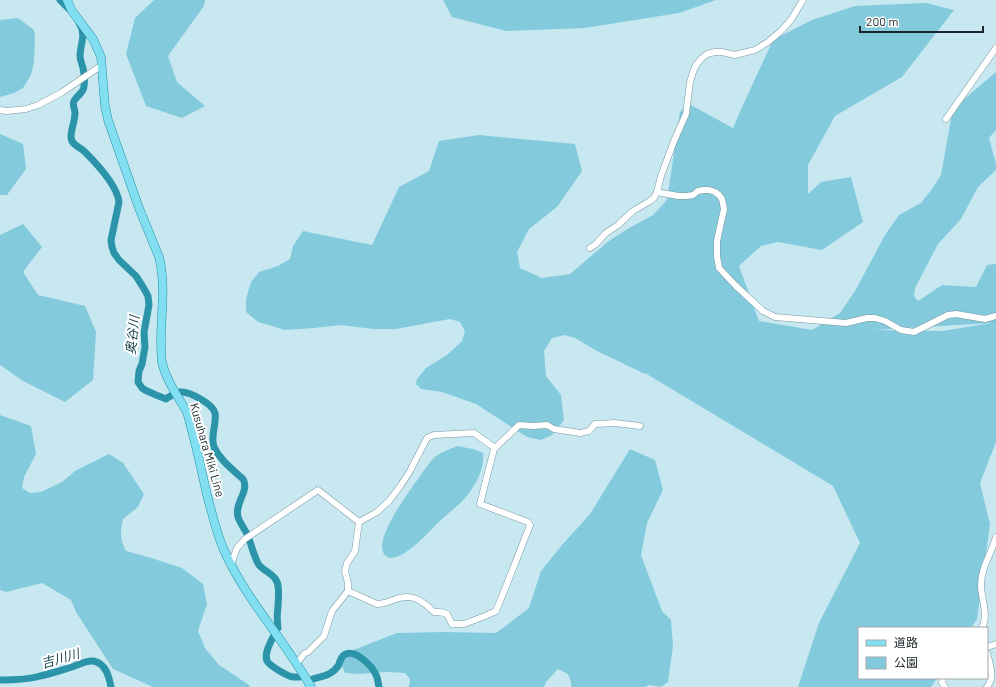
<svg xmlns="http://www.w3.org/2000/svg" width="996" height="687" font-family="Barlow,'Noto Sans JP',sans-serif">
	<style>
		.green { fill: #83cbdc; fill-rule: evenodd }
		.lines { fill: none; stroke-linecap: round; stroke-linejoin: round }
		.river { stroke: #2b94a9; stroke-width: 7 }
		.minor-casing { stroke: #7a98a0; stroke-width: 7 }
		.major-casing { stroke: #2790a4; stroke-width: 9 }
		.minor { stroke: #fff; stroke-width: 6 }
		.major { stroke: #82dff1; stroke-width: 8 }
		.labels { text-anchor: middle; stroke-width: 4; stroke-linejoin: round; paint-order: stroke }
		.street-label { font-size: 12px; fill: #192528; stroke: #fff }
		.water-label { font-size: 13px; font-style: italic; fill: #1a4650; stroke: #fff }
	</style>
	<rect width="100%" height="100%" fill="#c8e8f1"/>
	<!-- green -->
	<g class="green">
		<polygon points="154,0 205,0 204,6 168,56 177,82 205,106 182,118 146,106 126,54 135,18"/>
		<polygon points="443,0 716,0 679,13 585,28 506,31 452,17"/>
		<path d="M926,3L954,10L902,77L835,116L808,165V194L821,182L851,177L863,222L822,250L778,242L761,246L739,266L759,321L812,330L840,313L855,291L885,235L899,215L921,203L932,189L941,175L951,119L955,107L996,72V130L989,138L996,164V170L978,187L961,219L938,244L915,288L914,296L918,301L942,285L976,287L987,265L996,264V442L980,483L990,524L977,619L971,628H859V678H937L931,687H798L819,623L860,543L833,486L645,373V374L597,351L575,338L565,335L552,338L544,351L546,376L561,395L564,420L552,435L541,440L527,437L476,404L442,392L421,389L416,384L417,379L426,368L447,355L462,341L465,331L460,322L450,319L396,329H373L341,325L314,328L285,330L258,322L246,312V299L251,282L259,272L278,266L290,259L293,246L303,231L372,245L399,187L429,171L439,141L479,135L575,144L582,171L557,207L529,229L517,252L520,268L542,278L570,274L610,240L631,227L653,215L667,200L680,112L687,103L733,128L743,105L773,40L812,20L855,6ZM992,323L942,331L874,330Z"/>
		<polygon points="18,18 34,30 35,36 34,62 31,75 23,88 14,93 0,97 0,20"/>
		<polygon points="0,134 23,144 26,169 7,195 0,195"/>
		<polygon points="23,224 42,247 23,272 38,295 85,306 96,332 93,380 65,402 23,381 0,365 0,235"/>
		<path d="M0,415L31,426L36,454L24,477L22,488L30,493L41,492L62,482L75,471L109,454L123,463L144,494L138,507L123,519C120,534 120,538 126,551L148,557L182,568L203,584L207,604L198,631L205,648L219,665L249,685L250,687H153L113,669L76,612L71,600L42,583L6,592L0,590Z"/>
		<path d="M457,446L473,449L483,453C484,466 480,476 473,487C465,502 451,510 439,522C430,530 400,566 386,556C369,543 412,488 420,476C424,471 430,461 435,457C441,452 450,449 457,446Z"/>
		<polygon points="630,449 655,460 663,490 647,523 641,555 662,611 671,620 673,646 668,682 661,687 650,685 644,687 571,687 571,682 568,674 558,669 546,682 544,687 409,687 410,679 405,673 388,672 359,674 345,673 338,656 397,633 444,632 496,633 529,608 541,571 562,545 590,514"/>
	</g>
	<g class="lines">
		<!-- river -->
		<g class="river">
			<polyline points="60,0 70,10"/>
			<path d="M79,23C87,36 80,43 80,56C80,60 82,64 83,68C84,73 85,80 84,86C84,93 77,95 74,101C72,105 75,109 75,113C75,121 71,129 71,137C71,145 80,147 85,152C97,164 117,185 119,202L111,240L112,247L114,253L119,260L136,276L143,287L148,296L149,305L144,332L145,347L142,364L139,371L138,382L142,388L145,390L156,395L166,399C170,396 175,393 180,392C189,391 213,404 215,413C217,424 210,436 214,447C220,460 232,469 243,479C250,491 234,503 238,517C240,523 244,528 247,534C251,542 254,558 259,565C264,571 274,574 277,582C280,589 278,599 278,607C277,614 277,621 278,628"/>
			<path d="M273,637C270,643 264,654 267,661C270,666 287,676 293,677C295,677 298,677 300,677"/>
			<path d="M313,679C323,676 332,675 338,666C340,663 340,658 344,655C355,648 372,666 376,675C378,678 378,683 379,687"/>
			<path d="M0,680C13,680 27,680 40,676C51,674 62,670 72,667C79,665 86,660 93,661C106,663 109,677 111,687"/>
		</g>
		<defs>
			<g id="minor">
				<polyline points="0,110 7,111 26,109 38,105 61,93 102,65"/>
				<polyline points="946,119 996,48"/>
				<polyline points="657,192 678,196 687,196 693,195 698,191 704,190 709,190 715,192 719,195 722,199 724,209 717,241 717,256 719,268 736,286 763,311 775,317 846,323 867,318 875,318 885,321 901,330 914,332 948,315 956,314 985,319 996,316"/>
				<polyline points="590,248 596,244 606,233 618,225 633,211 650,201 654,198 657,192 661,176 674,141 686,114 690,82 693,72 696,65 702,58 707,54 715,52 722,52 735,55 755,50 768,42 781,31 791,20 803,0"/>
				<polyline points="359,522 377,512 389,501 401,485 410,471 427,438 434,435 474,433 495,448"/>
				<polyline points="231,564 237,548 245,539 318,490 359,522"/>
				<path d="M348,591L377,604C383,604 388,602 393,600C411,593 421,599 434,612H440L447,614L452,624H464L485,616L496,611L507,584L530,525L528,522L480,504L494,449L496,447L519,425L533,426L547,425L554,429L580,433L589,431L595,424L615,423L640,426"/>
				<path d="M982,628C989,614 981,599 981,585C981,567 992,553 996,537"/>
				<polyline points="987,647 996,644"/>
				<polyline points="297,663 305,653 308,652 324,636 332,611 348,591 348,583 345,571 347,563 355,551 359,522"/>
				<polyline points="943,678 942,683 945,687"/>
				<path d="M987,687C995,677 990,665 987,653"/>
			</g>
			<path id="major" d="M67,0L72,11L93,39L101,57L105,106L108,120L139,208L159,257C166,284 161,313 161,341C161,348 161,355 162,362C166,381 178,396 187,412C195,440 201,468 207,495C212,513 216,531 223,548C245,599 284,639 311,687"/>
		</defs>
		<!-- minor casing -->
		<use href="#minor" class="minor-casing"/>
		<!-- major casing -->
		<use href="#major" class="major-casing"/>
		<!-- minor -->
		<use href="#minor" class="minor"/>
		<!-- major -->
		<use href="#major" class="major"/>
	</g>
	<g class="labels">
		<!-- street labels -->
		<g class="street-label">
			<text transform="translate(207 450) rotate(74)" y="4">Kusuhara Miki Line</text>
		</g>
		<!-- water labels -->
		<g class="water-label">
			<text transform="translate(132 335) rotate(-84)" y="5">奥谷川</text>
			<text transform="translate(60 658) rotate(-16)" y="5">吉川川</text>
		</g>
	</g>
	<!-- legend -->
	<rect x="858" y="627" width="130" height="52" fill="#ffffff" stroke="#a3a8a9"/>
	<rect x="866" y="640" width="20" height="6" fill="#82dff1" stroke="#a3a8a9"/>
	<text x="894" y="647" font-size="12" fill="#192528">道路</text>
	<rect x="866" y="657" width="20" height="12" fill="#83cbdc" stroke="#a3a8a9"/>
	<text x="894" y="667" font-size="12" fill="#192528">公園</text>
	<!-- scale -->
	<path d="M860 26v6h123v-6" fill="none" stroke="#192528" stroke-width="2"/>
	<text x="866" y="26" font-size="12" fill="#192528" stroke="#ffffff" stroke-width="3" paint-order="stroke">200 m</text>
</svg>
